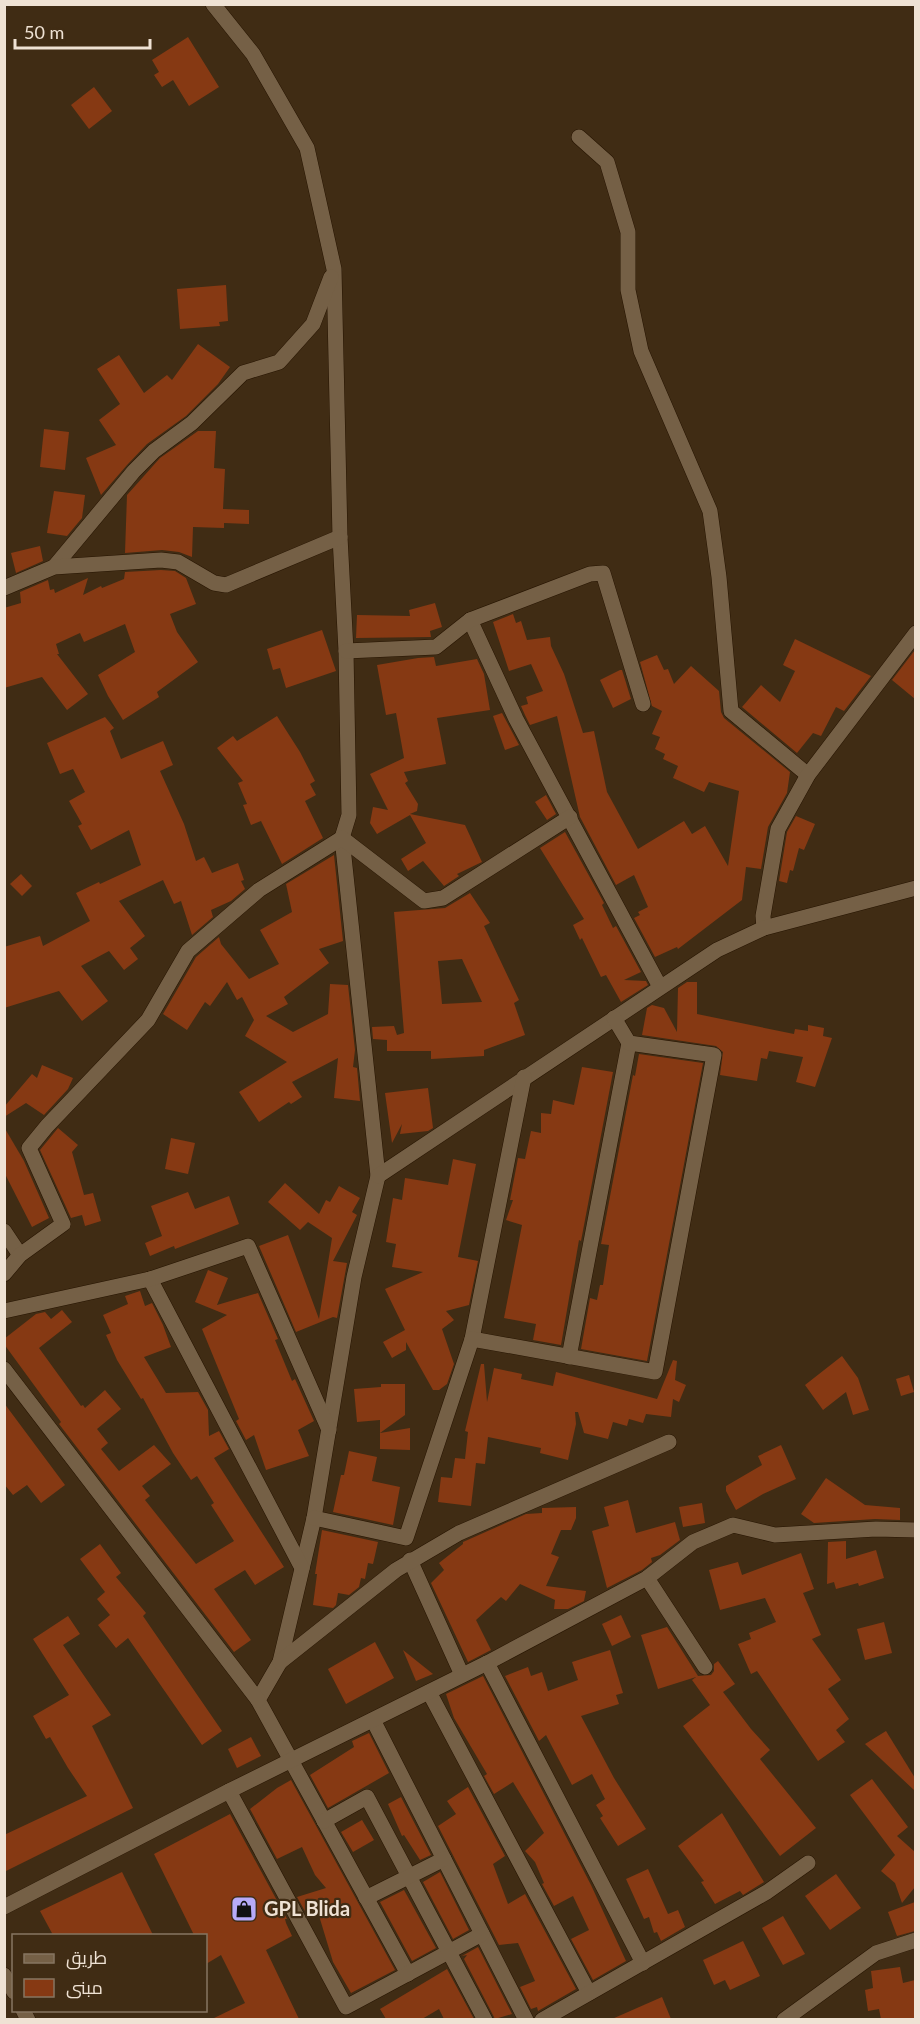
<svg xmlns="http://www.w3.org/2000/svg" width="920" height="2024" font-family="Lato,Cairo,sans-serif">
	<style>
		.building { fill: #863913; fill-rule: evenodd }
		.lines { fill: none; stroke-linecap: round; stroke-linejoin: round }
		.street-casing { stroke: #261400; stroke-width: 16 }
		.street { stroke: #756046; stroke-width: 15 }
		.labels { text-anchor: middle; stroke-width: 4.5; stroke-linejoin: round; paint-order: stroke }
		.poi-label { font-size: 20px; font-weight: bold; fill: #efe2d4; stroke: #402c14; text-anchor: start }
	</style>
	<rect width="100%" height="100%" fill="#402c14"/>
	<!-- building -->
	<g class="building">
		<polygon points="188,37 219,87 189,106 173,80 162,87 154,75 159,72 152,60"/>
		<polygon points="94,87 112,111 89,129 71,105"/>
		<polygon points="226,285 228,321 219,322 220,326 180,329 177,289"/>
		<polygon points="198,344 230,367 218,384 186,416 147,444 127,465 101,495 86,458 116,445 99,420 120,404 97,369 119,355 144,393 167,375 172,380"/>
		<polygon points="44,429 69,432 65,470 40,467"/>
		<polygon points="198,431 216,431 214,468 225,469 223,509 249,510 249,524 224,523 224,528 193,527 192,557 179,552 162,550 125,553 127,495 160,458"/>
		<polygon points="54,491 85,495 82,518 67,536 47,533"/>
		<polygon points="40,546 43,561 16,573 11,553"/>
		<polygon points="161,570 175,571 186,578 196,604 170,614 177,632 198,662 157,692 159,697 123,720 108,696 98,675 135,652 125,624 84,642 80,633 56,644 59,654 57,654 88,694 67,710 42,677 4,688 4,608 21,603 20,592 48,580 50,590 54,589 55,593 88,578 83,595 101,586 102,588 124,579 125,572"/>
		<polygon points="435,603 442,627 430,631 431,637 356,638 357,615 410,616 409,610"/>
		<polygon points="513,614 516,623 521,621 527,640 550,637 551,646 564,674 583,733 594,731 607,792 638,849 684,821 692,834 705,826 728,866 739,791 709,782 704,792 673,778 678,766 663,759 665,754 655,749 660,737 652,734 662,711 652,706 640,662 657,655 664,670 668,669 674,684 691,666 719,691 721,712 724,718 790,772 787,793 768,827 761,869 746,867 742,900 678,949 677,947 655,957 634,918 640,915 638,912 648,907 634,875 616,885 580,817 557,716 530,725 525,715 521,706 528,704 526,697 543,691 531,664 509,671 493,622"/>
		<polygon points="322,630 336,671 286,688 280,668 273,670 267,649"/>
		<polygon points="795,639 871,676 844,711 836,707 821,736 813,733 797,753 742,707 761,685 780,702 795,671 783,665"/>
		<polygon points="915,650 915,699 892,680"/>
		<polygon points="434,657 436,666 477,659 484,674 490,710 437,718 446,764 404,772 408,781 405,783 418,804 417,811 410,814 465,825 482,862 457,874 459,876 444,886 423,861 408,871 401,859 426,843 410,815 377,834 370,823 373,807 388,810 370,774 404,758 396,713 386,715 377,665 418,658"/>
		<polygon points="620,670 622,670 631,699 613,708 600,680"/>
		<polygon points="502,713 519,745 505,750 493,716"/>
		<polygon points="277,716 300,752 315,781 310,784 316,795 305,801 323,838 282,864 261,821 251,825 243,805 247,804 238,783 243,781 217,748 233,736 237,741"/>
		<polygon points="105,717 114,728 110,731 121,759 163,741 173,765 160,771 184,824 196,861 204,857 212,873 238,863 244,880 241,881 245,889 231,901 211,910 213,917 192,935 181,901 174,904 163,880 119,901 145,936 130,948 138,959 124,970 109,951 81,966 108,1001 82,1021 59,991 4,1008 4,947 40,936 43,946 90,921 76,893 99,882 100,884 141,865 129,830 91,850 78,826 82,824 69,801 85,792 73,769 60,774 47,743"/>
		<polygon points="546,795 556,814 547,820 535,802"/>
		<polygon points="796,816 815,824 804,850 799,848 793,871 790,870 787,883 779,881 787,832"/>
		<polygon points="565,832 604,903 602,905 613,928 616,926 641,972 624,980 646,981 648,985 621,1002 606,975 601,977 582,938 580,940 573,925 584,919 540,848"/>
		<polygon points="334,855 343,941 319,949 329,963 284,997 288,1004 266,1016 293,1032 328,1014 330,984 348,985 355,1050 353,1067 357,1068 360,1101 334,1098 338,1058 292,1082 302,1097 291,1104 289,1102 259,1122 239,1092 287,1062 245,1036 254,1020 242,997 237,1000 227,982 210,1006 205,1002 187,1030 163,1014 196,957 219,937 221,944 249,979 279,964 260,930 292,912 286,884"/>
		<polygon points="21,874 32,886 22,896 10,884"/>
		<path d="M470,893L490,923L484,926L519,1000L514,1003L525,1035L484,1050V1056L431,1059V1051H387V1040L373,1039L372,1027L394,1026L397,1035L404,1033L394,912L445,908ZM462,959L482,1002L442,1004L438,961Z"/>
		<polygon points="687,982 697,982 697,1014 794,1034 795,1029 808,1031 808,1025 824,1028 823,1036 832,1038 815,1087 796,1082 803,1057 769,1051 767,1059 761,1058 757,1081 720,1075 723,1052 716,1046 642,1035 647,1008 652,1005 664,1008 677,1032 678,988"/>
		<polygon points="639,1054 703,1063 647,1361 581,1349 590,1298 597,1300 600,1285 603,1285 609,1245 601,1244 633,1075 635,1076"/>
		<polygon points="42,1065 73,1078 68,1089 44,1115 26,1103 4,1117 4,1107 32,1074 37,1078"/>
		<polygon points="582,1067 613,1072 581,1241 579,1240 561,1345 533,1340 536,1324 504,1318 522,1225 506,1220 513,1200 510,1200 518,1158 525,1159 531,1131 541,1133 541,1113 551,1114 553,1100 574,1105"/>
		<polygon points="428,1088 433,1128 428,1131 400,1134 402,1124 392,1143 385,1093"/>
		<polygon points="4,1127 24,1161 49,1218 32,1227 4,1172"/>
		<polygon points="58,1128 78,1145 72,1152 84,1195 93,1193 101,1221 85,1226 82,1215 71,1218 40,1150"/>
		<polygon points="171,1138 195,1143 188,1174 165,1169"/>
		<polygon points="453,1159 476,1164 458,1257 478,1261 469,1305 446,1311 454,1320 442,1329 454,1364 447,1384 439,1390 433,1390 406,1342 406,1350 392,1358 383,1342 405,1330 385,1289 423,1272 392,1267 396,1244 386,1242 393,1198 402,1200 405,1178 448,1185"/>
		<polygon points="285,1183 319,1214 326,1200 330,1202 339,1186 360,1198 352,1212 357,1215 333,1261 347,1263 337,1318 333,1317 296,1332 259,1246 288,1235 319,1319 332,1238 308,1222 300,1230 268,1202"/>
		<polygon points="188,1192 195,1209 229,1196 239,1224 175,1249 174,1246 150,1256 145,1243 162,1236 151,1206"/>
		<polygon points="208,1270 228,1278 217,1305 258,1293 278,1339 275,1340 292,1381 295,1379 314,1421 298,1430 309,1456 266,1470 254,1435 246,1440 236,1421 239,1419 202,1329 227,1315 195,1302"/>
		<polygon points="140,1291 145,1306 152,1303 163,1325 171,1347 144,1357 166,1393 198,1392 208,1410 209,1436 219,1431 229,1449 214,1458 284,1567 255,1585 245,1570 214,1589 251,1640 234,1652 59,1424 61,1422 4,1344 4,1339 36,1314 45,1312 51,1319 62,1310 72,1322 39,1348 81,1406 83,1405 85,1408 105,1390 121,1409 97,1429 108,1443 101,1449 119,1471 154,1445 171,1464 142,1486 150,1496 145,1500 196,1564 234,1541 211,1505 214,1503 197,1476 191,1480 173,1453 143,1398 141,1399 117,1360 106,1335 111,1333 103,1315 128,1304 125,1296"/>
		<polygon points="842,1356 858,1378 869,1410 853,1415 846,1392 823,1410 805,1385"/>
		<polygon points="673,1360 677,1361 675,1380 686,1385 679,1402 673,1399 671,1417 646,1414 643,1423 629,1419 627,1426 613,1422 608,1439 584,1433 578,1412 575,1412 576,1424 568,1460 540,1453 541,1448 488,1437 485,1464 476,1463 471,1506 438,1502 441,1477 452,1478 455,1458 465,1459 468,1432 465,1431 481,1364 484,1364 487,1402 494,1368 522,1374 521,1379 553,1386 556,1372 657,1399"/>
		<polygon points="909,1375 914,1392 901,1396 896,1379"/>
		<polygon points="381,1384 405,1384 405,1415 380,1433 380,1420 357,1422 354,1389 381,1387"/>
		<polygon points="4,1403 65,1485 41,1503 27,1485 13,1495 4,1484"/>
		<polygon points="410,1428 410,1450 380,1449 380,1433"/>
		<polygon points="781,1445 796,1479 763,1494 736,1510 726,1491 726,1486 762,1465 758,1456"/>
		<polygon points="349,1451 377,1457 372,1481 400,1487 393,1525 333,1512 341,1475 344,1475"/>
		<polygon points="826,1478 865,1505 900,1508 900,1520 875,1519 814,1523 801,1514"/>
		<polygon points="628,1500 636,1533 675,1522 680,1540 660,1555 651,1558 652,1562 642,1570 607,1588 592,1531 609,1526 604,1507"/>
		<polygon points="702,1503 705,1523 683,1527 679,1507"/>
		<polygon points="576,1507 576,1518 571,1530 561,1530 551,1554 559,1557 546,1586 586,1591 584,1601 568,1609 554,1609 555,1600 520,1584 506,1601 501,1597 476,1620 491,1650 468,1662 431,1583 444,1570 439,1563 463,1544 463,1542 526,1514 542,1513 542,1508"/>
		<polygon points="322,1530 378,1542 373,1564 368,1563 365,1579 361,1578 359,1587 349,1595 338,1593 336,1605 333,1608 313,1605 317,1574 315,1574"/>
		<polygon points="846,1541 846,1559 876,1550 884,1578 859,1586 858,1583 836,1589 834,1582 827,1584 828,1542"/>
		<polygon points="100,1544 121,1573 116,1577 146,1613 143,1616 222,1731 202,1745 128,1638 116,1648 98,1625 110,1615 97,1599 105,1592 80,1559"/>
		<polygon points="801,1553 814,1589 803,1593 821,1635 812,1639 841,1680 828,1689 849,1719 836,1730 845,1742 818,1761 757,1671 751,1674 738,1644 751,1639 749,1633 776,1622 765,1598 720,1610 709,1570 738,1562 742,1575"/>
		<polygon points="621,1615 631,1637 612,1646 602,1624"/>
		<polygon points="68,1616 80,1634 63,1645 111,1715 92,1726 133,1808 4,1872 4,1835 87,1796 68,1768 50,1737 46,1739 33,1716 69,1695 33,1639"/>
		<polygon points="884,1622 892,1653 865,1660 857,1629"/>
		<polygon points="667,1627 698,1676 711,1675 714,1671 714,1664 718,1661 735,1684 723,1692 751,1729 770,1750 760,1759 816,1828 780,1856 683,1726 710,1705 692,1680 696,1677 658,1689 641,1635"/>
		<polygon points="375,1642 394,1678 346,1704 328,1669"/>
		<polygon points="403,1650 433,1674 416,1681"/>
		<polygon points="610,1650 623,1693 616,1695 619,1704 581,1716 614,1778 646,1829 618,1846 600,1818 603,1816 596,1805 605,1799 592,1774 572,1785 546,1735 539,1741 505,1676 528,1667 531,1676 542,1672 548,1691 578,1680 572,1662"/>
		<polygon points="483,1676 591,1885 626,1961 593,1980 571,1939 589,1930 573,1896 554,1906 542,1884 544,1883 535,1862 525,1851 544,1833 513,1782 494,1794 484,1776 487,1774 454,1718 446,1694"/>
		<polygon points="886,1731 915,1778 915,1791 865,1744"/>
		<polygon points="369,1733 389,1773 328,1808 310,1775 354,1747 352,1741"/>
		<polygon points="251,1737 261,1756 237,1768 228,1749"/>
		<polygon points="872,1779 908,1827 897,1836 915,1852 915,1887 902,1903 895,1883 881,1871 895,1855 850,1795"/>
		<polygon points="291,1780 395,1970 351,1993 333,1962 317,1909 306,1913 297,1897 326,1888 315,1875 302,1847 277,1859 250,1809 277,1788"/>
		<polygon points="468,1787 505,1856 493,1864 508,1904 525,1894 576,1989 538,2011 537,2007 531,2009 520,1987 535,1981 518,1943 499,1945 438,1826 456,1814 447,1801"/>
		<polygon points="401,1797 431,1855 420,1860 404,1835 402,1836 388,1804"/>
		<polygon points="722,1813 764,1882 743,1895 740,1891 715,1904 701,1882 704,1881 678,1846"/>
		<polygon points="230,1814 287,1919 285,1919 286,1923 292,1936 266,1950 299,2019 212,2019 245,2003 221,1955 206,1964 206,1935 194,1935 154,1854"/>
		<polygon points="362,1820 374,1840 353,1852 341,1832"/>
		<polygon points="648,1869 668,1914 678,1910 685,1927 661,1941 657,1932 654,1933 649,1917 644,1919 626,1879"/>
		<polygon points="122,1872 153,1935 53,1935 40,1911"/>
		<polygon points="440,1872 469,1930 453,1939 423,1882"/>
		<polygon points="836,1874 861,1908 830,1930 805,1896"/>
		<polygon points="404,1890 436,1948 412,1961 380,1902"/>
		<polygon points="915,1902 915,1931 897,1936 888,1912"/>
		<polygon points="783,1916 805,1954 783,1965 762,1928"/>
		<polygon points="743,1941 760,1976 730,1990 725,1980 714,1985 703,1960"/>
		<polygon points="478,1947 512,2014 495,2019 464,1959 467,1955 462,1956"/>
		<polygon points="900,1967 903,1983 915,1980 915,2019 881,2019 879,2009 868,2011 865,1990 873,1988 871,1971"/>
		<polygon points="447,1969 474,2019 444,2019 439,2009 422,2019 386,2019 380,2009"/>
		<polygon points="662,1997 671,2019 612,2019"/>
	</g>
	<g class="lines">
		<defs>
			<g id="street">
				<polyline points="213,4 253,54 307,148 334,269 340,537 346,651 349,815 342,838 378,1176 354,1277 314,1518 280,1662 258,1700 408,1974"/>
				<polyline points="579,137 607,162 628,232 628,290 641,351 710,511 719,577 731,711 808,775"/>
				<polyline points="54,567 134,471 154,451 192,423 243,373 279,362 313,324 331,277"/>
				<polyline points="4,588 54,567 161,560 178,562 214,583 226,585 340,537"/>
				<polyline points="470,620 516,719 660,987"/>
				<polyline points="346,651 436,647 470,620 590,574 603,573 643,704"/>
				<polyline points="764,928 763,916 778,829 808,775 916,633"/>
				<polyline points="378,1176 717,950 764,928 916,888"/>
				<polyline points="4,1231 20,1255"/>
				<polyline points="4,1274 20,1255 63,1224 29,1148 47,1126 148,1020 188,951 259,890 342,838 424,901 443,898 570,817"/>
				<polyline points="150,1279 302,1568"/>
				<polyline points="4,1311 150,1279 248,1246 329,1430"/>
				<polyline points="472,1339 524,1077"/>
				<polyline points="569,1357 629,1043"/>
				<polyline points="4,1369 258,1700"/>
				<polyline points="314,1518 406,1538 472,1339 655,1372 714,1055 629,1043 614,1018"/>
				<polyline points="410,1560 462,1675"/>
				<polyline points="647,1578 705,1667"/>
				<polyline points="280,1662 396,1570 459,1533 669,1442"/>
				<polyline points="487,1663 643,1963"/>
				<polyline points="429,1692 589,1993"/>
				<polyline points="373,1720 526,2020"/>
				<polyline points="229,1791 346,2007 482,1934"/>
				<polyline points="324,1821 367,1797 485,2020"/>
				<polyline points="366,1898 444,1859"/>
				<polyline points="4,1907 229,1791 487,1663 647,1578 693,1542 733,1525 775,1535 876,1529 916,1530"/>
				<polyline points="4,1975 14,1992"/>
				<polyline points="23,2010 28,2020"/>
				<polyline points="542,2020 767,1892 808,1863"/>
				<polyline points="784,2020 876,1953 916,1940"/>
			</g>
		</defs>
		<!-- street casing -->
		<use href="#street" class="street-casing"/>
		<!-- street -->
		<use href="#street" class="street"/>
	</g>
	<!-- icons -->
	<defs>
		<symbol id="shop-square" viewBox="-11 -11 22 22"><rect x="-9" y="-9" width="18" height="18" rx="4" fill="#b7abf8" stroke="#402c14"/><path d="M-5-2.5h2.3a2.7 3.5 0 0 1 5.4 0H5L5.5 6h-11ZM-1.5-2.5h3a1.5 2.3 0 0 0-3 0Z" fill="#111"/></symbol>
	</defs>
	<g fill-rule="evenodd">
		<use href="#shop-square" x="229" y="1894" width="30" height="30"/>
	</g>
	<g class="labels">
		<!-- poi labels -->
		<g class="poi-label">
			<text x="264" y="1916">GPL Blida</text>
		</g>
	</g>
	<!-- border -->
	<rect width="920" height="2024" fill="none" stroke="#efe2d4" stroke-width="12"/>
	<!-- legend -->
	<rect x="12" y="1934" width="195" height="78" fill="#402c14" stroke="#867561" stroke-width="1.5"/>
	<rect x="24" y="1954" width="30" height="9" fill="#756046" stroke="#867561" stroke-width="1.5"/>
	<text x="66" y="1964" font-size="18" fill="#efe2d4">طريق</text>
	<rect x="24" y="1979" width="30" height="18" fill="#863913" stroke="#867561" stroke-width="1.5"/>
	<text x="66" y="1994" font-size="18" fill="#efe2d4">مبنى</text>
	<!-- scale -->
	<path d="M15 39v9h135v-9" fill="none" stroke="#efe2d4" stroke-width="3"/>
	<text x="24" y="39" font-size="18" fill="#efe2d4" stroke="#402c14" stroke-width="4.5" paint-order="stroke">50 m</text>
</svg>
